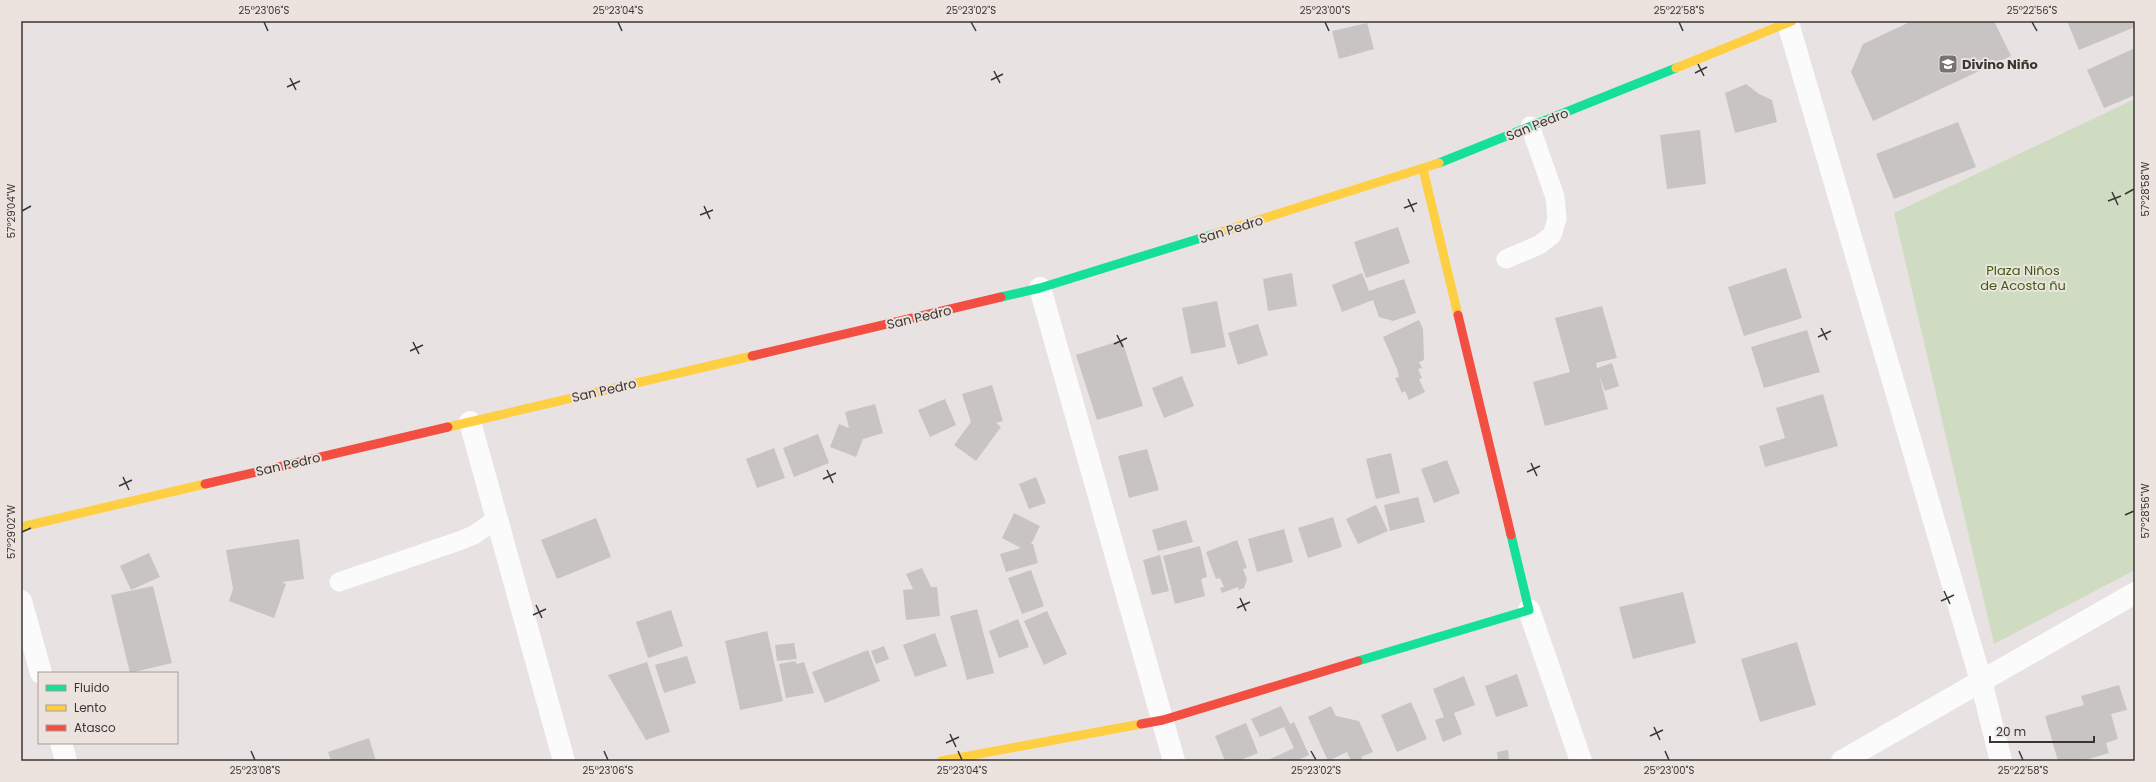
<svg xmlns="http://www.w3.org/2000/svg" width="2156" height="782" font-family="Poppins,sans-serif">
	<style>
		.green { fill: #d0dcc2 }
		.building { fill: #c8c4c3 }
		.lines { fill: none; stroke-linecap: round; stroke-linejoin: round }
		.lane { stroke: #fcfbfb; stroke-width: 19 }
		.street { stroke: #fcfbfb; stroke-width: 22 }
		.fast { stroke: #16e098; stroke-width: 9 }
		.slow { stroke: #ffcf43; stroke-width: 9 }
		.jam { stroke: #f24e42; stroke-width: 9 }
		.ticks { fill: none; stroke: #3a3634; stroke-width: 1.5 }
		.labels { text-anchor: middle; stroke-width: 4; stroke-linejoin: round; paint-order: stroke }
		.poi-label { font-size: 13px; font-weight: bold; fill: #3a3634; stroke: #ece2de; text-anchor: start }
		.street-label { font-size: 13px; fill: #3a3634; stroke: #ece2de }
		.park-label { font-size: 13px; fill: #3a5e0e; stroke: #ece2de }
		.neatline { fill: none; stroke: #3a3634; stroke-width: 1.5 }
		.ticks-label { font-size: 10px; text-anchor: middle; fill: #3a3634 }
	</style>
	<rect width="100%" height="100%" fill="#e8e3e2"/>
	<!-- green -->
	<polygon class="green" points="2135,99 2135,570 1994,644 1894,213"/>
	<!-- building -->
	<g class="building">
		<polygon points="1912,21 1994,21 2011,56 1873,121 1851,72 1863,44"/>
		<polygon points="2067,21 2133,21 2135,27 2079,50"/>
		<polygon points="1367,23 1374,49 1339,59 1332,31"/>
		<polygon points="2135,48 2135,95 2104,108 2087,70"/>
		<polygon points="1746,84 1759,94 1772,100 1777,122 1735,133 1725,93"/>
		<polygon points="1958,122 1976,167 1894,199 1876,154"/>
		<polygon points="1700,130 1706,184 1667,189 1660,135"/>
		<polygon points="1398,227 1410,263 1366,278 1354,242"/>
		<polygon points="1786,268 1802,318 1744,336 1728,287"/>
		<polygon points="1292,273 1297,306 1268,311 1263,279"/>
		<polygon points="1362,273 1369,291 1404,279 1416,313 1393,321 1379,317 1373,300 1342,312 1332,285"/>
		<polygon points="1217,301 1226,347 1191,354 1182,308"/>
		<polygon points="1602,306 1617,358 1596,363 1597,368 1612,363 1619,386 1605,391 1599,375 1608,409 1545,426 1533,382 1570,372 1555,318"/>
		<polygon points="1419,320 1423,329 1424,360 1419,362 1422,368 1418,369 1422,378 1419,379 1425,392 1409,400 1405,391 1402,393 1395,378 1399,377 1397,369 1383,337"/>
		<polygon points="1258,324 1268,355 1238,365 1228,333"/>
		<polygon points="1807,330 1820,372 1764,388 1751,347"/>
		<polygon points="1122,340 1143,406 1097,420 1076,355"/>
		<polygon points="1182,376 1194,406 1164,418 1152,388"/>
		<polygon points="992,385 1003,421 996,423 1001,427 976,461 954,445 971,422 962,394"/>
		<polygon points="1823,394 1838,446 1765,467 1759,446 1785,438 1776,408"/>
		<polygon points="945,399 956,425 930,437 918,410"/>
		<polygon points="875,404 883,433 863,439 856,457 830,447 839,424 849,428 845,412"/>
		<polygon points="818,434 829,463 794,477 783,448"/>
		<polygon points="774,448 785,478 757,488 746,459"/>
		<polygon points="1147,449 1159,490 1129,498 1118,456"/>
		<polygon points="1391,453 1400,493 1376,499 1366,459"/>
		<polygon points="1447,460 1460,493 1434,503 1421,469"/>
		<polygon points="1036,477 1046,503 1029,509 1019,484"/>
		<polygon points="1418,497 1425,522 1390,531 1384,505"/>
		<polygon points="1376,505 1388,531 1358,544 1346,519"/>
		<polygon points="1014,513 1040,526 1031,544 1033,544 1038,563 1006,572 1000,554 1021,548 1002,538"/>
		<polygon points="1333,517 1342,547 1308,558 1298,528"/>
		<polygon points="596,518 611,557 557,579 541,540"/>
		<polygon points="1186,520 1193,542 1158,551 1152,530"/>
		<polygon points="1284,529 1293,562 1257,572 1248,539"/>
		<polygon points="299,539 304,579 282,582 286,584 274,618 229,601 233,589 226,550"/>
		<polygon points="1237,540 1247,568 1243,569 1247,579 1244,588 1239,590 1238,587 1222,593 1220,588 1224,587 1220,578 1216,579 1206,552"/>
		<polygon points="1200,546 1207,577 1201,579 1205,596 1175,604 1163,556"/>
		<polygon points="149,553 160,577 131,590 120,566"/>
		<polygon points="1160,555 1169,591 1152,595 1143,560"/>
		<polygon points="922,568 931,587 937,587 940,616 906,620 903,590 913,589 906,574"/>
		<polygon points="1031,570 1044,606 1022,614 1008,578"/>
		<polygon points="153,586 172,663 130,673 111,595"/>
		<polygon points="1683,592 1696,643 1633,659 1619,607"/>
		<polygon points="977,609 994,673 967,680 950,616"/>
		<polygon points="671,610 683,646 648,658 636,622"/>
		<polygon points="1047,611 1067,654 1044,665 1024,621"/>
		<polygon points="1018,619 1029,647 999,658 989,631"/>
		<polygon points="767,631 783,701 740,710 725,641"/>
		<polygon points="935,633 947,666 915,677 903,645"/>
		<polygon points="1797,642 1816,705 1760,722 1741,659"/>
		<polygon points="794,643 797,659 777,661 775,645"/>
		<polygon points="884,646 889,659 876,664 871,651"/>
		<polygon points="868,650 880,681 825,703 812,672"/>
		<polygon points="687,656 696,683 664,693 655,665"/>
		<polygon points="795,661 797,664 804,662 814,693 786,698 779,664"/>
		<polygon points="647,662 670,732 646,740 608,675"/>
		<polygon points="1517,674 1528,706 1496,717 1485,686"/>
		<polygon points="1464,676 1475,705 1454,713 1462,734 1443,742 1435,720 1444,717 1433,689"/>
		<polygon points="2119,685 2127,710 2111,714 2118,739 2106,743 2109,753 2082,761 2058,761 2045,716 2084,705 2081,696"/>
		<polygon points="1411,702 1427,739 1397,752 1381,715"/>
		<polygon points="1281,706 1290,724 1294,722 1309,755 1300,759 1301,761 1266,761 1294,748 1284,727 1260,737 1251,719"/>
		<polygon points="1331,706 1336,716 1359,721 1373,752 1361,757 1363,761 1351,761 1347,752 1328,761 1308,717"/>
		<polygon points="1246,723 1258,753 1238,761 1225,761 1215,736"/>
		<polygon points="369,738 376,761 331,761 328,752"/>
		<polygon points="1508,750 1509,761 1498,761 1497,752"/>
	</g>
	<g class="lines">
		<!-- lane -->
		<g class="lane">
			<polyline points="1506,259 1539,245 1552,235 1557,219 1555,197 1530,126"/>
			<polyline points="339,582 459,541 474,535 497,519"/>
		</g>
		<!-- street -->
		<g class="street">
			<polyline points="1788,23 1981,681 2001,761"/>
			<polyline points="1040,288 1174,761"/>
			<polyline points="470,422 564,761"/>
			<polyline points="21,601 41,673"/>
			<polyline points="1529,610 1581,761"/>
			<polyline points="61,743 66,761"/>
			<polyline points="1842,761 2135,593"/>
		</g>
		<!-- fast -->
		<g class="fast">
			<polyline points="1439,163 1676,68"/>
			<polyline points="1001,297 1040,288 1214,234"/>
			<polyline points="1358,661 1529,610 1511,535"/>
		</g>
		<!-- slow -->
		<g class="slow">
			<polyline points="1676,68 1792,21"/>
			<polyline points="1423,169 1458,315"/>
			<polyline points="1214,234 1439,163"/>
			<polyline points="448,427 752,356"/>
			<polyline points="21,527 205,484"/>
			<polyline points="941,761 1141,724"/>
		</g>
		<!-- jam -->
		<g class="jam">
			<polyline points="1458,315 1511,535"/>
			<polyline points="752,356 1001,297"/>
			<polyline points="205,484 448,427"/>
			<polyline points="1141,724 1163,720 1358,661"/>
		</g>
	</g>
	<!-- ticks -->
	<path class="ticks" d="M264,22L268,31M618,22L622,31M971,22L976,31M1325,22L1329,31M1679,22L1683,31M2032,22L2037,31M1698,64L1704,76M994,71L1000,83M1695,73L1707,67M290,78L296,90M991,80L1003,74M287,87L300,81M2112,192L2118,205M2125,194L2134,189M1408,199L1414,212M2108,201L2121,196M704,206L710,219M1404,208L1417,203M22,211L31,206M700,215L713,210M1821,328L1827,340M1117,335L1123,347M1818,337L1831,331M413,342L419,354M1114,344L1127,338M410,351L423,345M1531,463L1537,476M827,470L833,483M1527,472L1540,466M123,477L129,490M823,479L836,473M119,486L132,480M2125,515L2134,511M22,532L31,528M1944,591L1950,604M1240,598L1246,611M1941,601L1954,595M536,605L542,618M1237,608L1250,602M533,615L546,609M1654,727L1660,740M950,734L956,747M1650,736L1663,730M946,743L959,737M251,751L255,760M604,751L608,760M958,751L962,760M1311,751L1316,760M1665,751L1669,760M2019,751L2023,760"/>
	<!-- icons -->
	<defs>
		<symbol id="school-square" viewBox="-11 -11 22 22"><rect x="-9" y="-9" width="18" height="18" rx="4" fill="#777371" stroke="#ece2de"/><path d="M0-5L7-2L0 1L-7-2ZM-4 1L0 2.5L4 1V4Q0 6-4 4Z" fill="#fff"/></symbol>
	</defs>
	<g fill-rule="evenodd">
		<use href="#school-square" x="1937" y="53" width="22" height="22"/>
	</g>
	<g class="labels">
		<!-- poi labels -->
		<g class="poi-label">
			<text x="1962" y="69">Divino Niño</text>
		</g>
		<!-- street labels -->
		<g class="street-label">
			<text transform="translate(1537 124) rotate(-22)" y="5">San Pedro</text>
			<text transform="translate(1231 229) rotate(-17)" y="5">San Pedro</text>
			<text transform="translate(919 317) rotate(-13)" y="5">San Pedro</text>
			<text transform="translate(604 390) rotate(-13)" y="5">San Pedro</text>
			<text transform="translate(288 464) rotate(-13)" y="5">San Pedro</text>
		</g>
		<!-- park labels -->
		<g class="park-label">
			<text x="2023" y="275">Plaza Niños<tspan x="2023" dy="15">de Acosta ñu</tspan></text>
		</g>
	</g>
	<!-- border -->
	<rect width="2156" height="782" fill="none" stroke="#ece2de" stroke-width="44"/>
	<!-- legend -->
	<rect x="38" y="672" width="140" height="72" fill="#ece2de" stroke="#a59d9a"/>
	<rect x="46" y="685" width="20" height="6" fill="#16e098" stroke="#a59d9a"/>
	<text x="74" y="692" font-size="12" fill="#3a3634">Fluido</text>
	<rect x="46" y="705" width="20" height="6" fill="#ffcf43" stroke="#a59d9a"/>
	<text x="74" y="712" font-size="12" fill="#3a3634">Lento</text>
	<rect x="46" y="725" width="20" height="6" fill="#f24e42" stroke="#a59d9a"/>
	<text x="74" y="732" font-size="12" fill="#3a3634">Atasco</text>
	<!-- scale -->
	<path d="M1990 736v6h104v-6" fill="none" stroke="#3a3634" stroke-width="2"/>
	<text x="1996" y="736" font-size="12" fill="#3a3634" stroke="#ece2de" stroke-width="3" paint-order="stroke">20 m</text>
	<rect x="22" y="22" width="2112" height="738" class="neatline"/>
	<g class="ticks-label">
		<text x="264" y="14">25°23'06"S</text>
		<text x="618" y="14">25°23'04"S</text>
		<text x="971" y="14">25°23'02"S</text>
		<text x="1325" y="14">25°23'00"S</text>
		<text x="1679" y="14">25°22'58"S</text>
		<text x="2032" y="14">25°22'56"S</text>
		<text transform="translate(2145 189) rotate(-90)" y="4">57°28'58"W</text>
		<text transform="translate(11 211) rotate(-90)" y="4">57°29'04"W</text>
		<text transform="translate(2145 511) rotate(-90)" y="4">57°28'56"W</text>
		<text transform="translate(11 532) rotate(-90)" y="4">57°29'02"W</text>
		<text x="255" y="774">25°23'08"S</text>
		<text x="608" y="774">25°23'06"S</text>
		<text x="962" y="774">25°23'04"S</text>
		<text x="1316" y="774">25°23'02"S</text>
		<text x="1669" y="774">25°23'00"S</text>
		<text x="2023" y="774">25°22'58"S</text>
	</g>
</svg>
